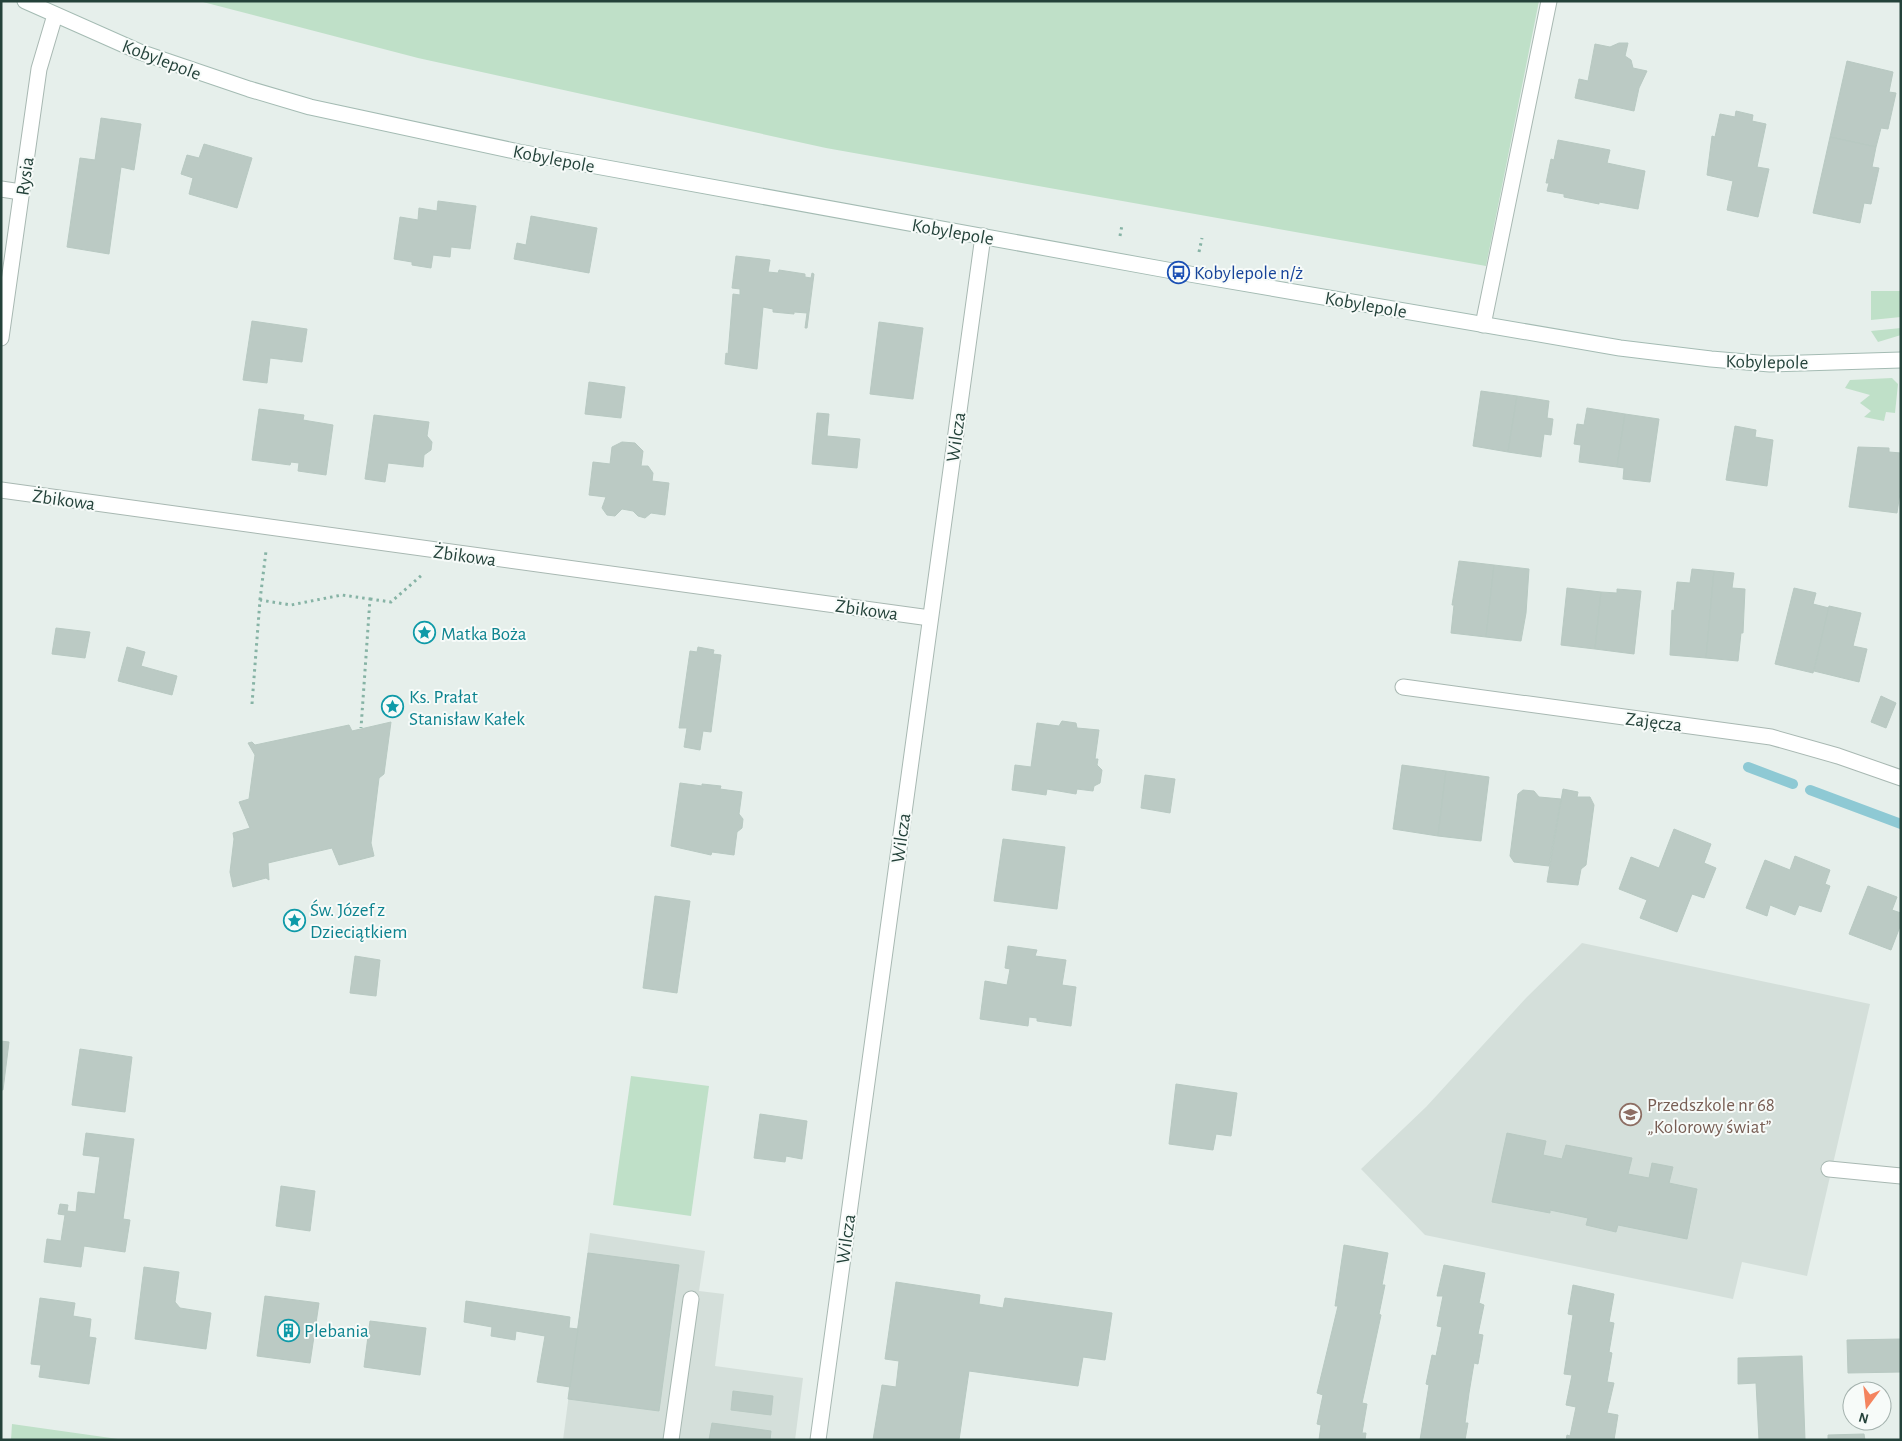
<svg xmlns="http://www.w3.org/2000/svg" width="1902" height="1441" font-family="'Alegreya Sans',sans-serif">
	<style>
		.built { fill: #d4dfda }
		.green { fill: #bfe0c8 }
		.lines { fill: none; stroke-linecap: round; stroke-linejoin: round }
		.stream { stroke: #8ec9d4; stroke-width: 10 }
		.building { fill: #bbcac4; stroke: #b8c9c2 }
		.lane-casing { stroke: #a8b8b2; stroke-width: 17 }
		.street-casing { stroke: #a8b8b2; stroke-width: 17 }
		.secondary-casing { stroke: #a4bbb3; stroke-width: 17 }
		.path { stroke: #86b3a5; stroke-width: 3; stroke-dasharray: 2.5 4; stroke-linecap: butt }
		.lane { stroke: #fff; stroke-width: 15 }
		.street { stroke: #fff; stroke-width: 15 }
		.secondary { stroke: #fff; stroke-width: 15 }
		.labels { text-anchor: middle; stroke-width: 4; stroke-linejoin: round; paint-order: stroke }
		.street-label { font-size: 19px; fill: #24423a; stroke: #f7fbf9 }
		.transit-label { font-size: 19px; fill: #164399; stroke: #f7fbf9; text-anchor: start }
		.culture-label { font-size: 19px; fill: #0d838f; stroke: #f7fbf9; text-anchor: start }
		.education-label { font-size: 19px; fill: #785e54; stroke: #f7fbf9; text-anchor: start }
	</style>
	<rect width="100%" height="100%" fill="#e6efeb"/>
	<!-- built -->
	<g class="built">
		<polygon points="1582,943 1870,1004 1807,1276 1742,1262 1733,1299 1425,1235 1361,1169 1426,1107 1526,998"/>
		<polygon points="590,1233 705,1251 699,1291 724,1294 715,1366 803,1378 795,1440 563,1440"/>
	</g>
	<!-- green -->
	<g class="green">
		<polygon points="199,1 1539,1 1486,266 826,148 418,58"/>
		<polygon points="1871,291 1901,291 1901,317 1871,320"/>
		<polygon points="1901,328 1901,335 1878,342 1871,331"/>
		<polygon points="1892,378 1898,384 1895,413 1886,412 1884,421 1864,417 1871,411 1860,403 1870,395 1845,388 1850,380"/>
		<polygon points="631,1076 709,1086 691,1216 613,1205"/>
		<polygon points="12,1424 125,1440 11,1440"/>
	</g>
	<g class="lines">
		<!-- stream -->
		<g class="stream">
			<polyline points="1748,767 1793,784"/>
			<polyline points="1810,790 1901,824"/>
		</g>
	</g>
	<!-- building -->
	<g class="building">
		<polygon points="1619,43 1628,43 1625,56 1631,60 1633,68 1647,71 1639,88 1634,111 1575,98 1579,79 1588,81 1595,44 1610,47"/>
		<polygon points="1847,61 1893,72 1889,92 1896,93 1888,129 1881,128 1876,147 1830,137"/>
		<polygon points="1736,111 1753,115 1752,121 1766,124 1757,167 1769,169 1758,217 1727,210 1733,181 1707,175 1712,136 1715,137 1720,114 1735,117"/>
		<polygon points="101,118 141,124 134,170 121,167 109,254 67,247 80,158 95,160"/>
		<polygon points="1830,137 1876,147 1872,167 1879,168 1871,204 1864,203 1860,223 1813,213"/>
		<polygon points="1558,140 1610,150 1607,163 1645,171 1638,209 1599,202 1599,204 1564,197 1564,194 1547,191 1549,183 1546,183 1551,159 1554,160"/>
		<polygon points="204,144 252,158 237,208 189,194 193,178 181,174 187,155 199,158"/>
		<polygon points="438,201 476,206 470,249 451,247 450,257 433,255 431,268 412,265 412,262 394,259 400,217 418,220 419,208 437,211"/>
		<polygon points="531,216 597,228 589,273 514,259 517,243 526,245"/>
		<polygon points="736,256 770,260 768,272 778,273 779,270 805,274 805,277 811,278 812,273 814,274 807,328 805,328 807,313 794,312 794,314 773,312 773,309 763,307 757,369 725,364 726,353 728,354 733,294 740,295 740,289 732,288"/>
		<polygon points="252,321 307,329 302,362 270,358 267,383 243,380"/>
		<polygon points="879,322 923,328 913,399 870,394"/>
		<polygon points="589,382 625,387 621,418 585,414"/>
		<polygon points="1481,391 1517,396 1508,452 1473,446"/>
		<polygon points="1517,396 1549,401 1547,418 1553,419 1551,435 1544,434 1541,457 1508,452"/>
		<polygon points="1587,408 1625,414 1617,467 1579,462 1581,445 1574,444 1577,424 1584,425"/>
		<polygon points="259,409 304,415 303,420 333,425 326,475 298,471 299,463 291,462 290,465 252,460"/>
		<polygon points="817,413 829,414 827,436 860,439 857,468 812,464"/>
		<polygon points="1625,414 1659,419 1650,482 1623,479 1624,468 1617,467"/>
		<polygon points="374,415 429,422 427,436 432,442 431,450 424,455 423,467 388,463 385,482 365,479"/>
		<polygon points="1735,426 1756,430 1755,437 1773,440 1767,486 1726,480"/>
		<polygon points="622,442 635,443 643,451 641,466 648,466 653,473 652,481 669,483 665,515 651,513 645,518 638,516 633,511 622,509 615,516 607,515 602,508 606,497 589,495 593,462 610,464 612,447"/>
		<polygon points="1858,447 1889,448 1889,452 1901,453 1901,486 1897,513 1849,507"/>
		<polygon points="1459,561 1494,565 1486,637 1451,633 1454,605 1452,605"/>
		<polygon points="1494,565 1529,569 1526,613 1521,641 1486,637"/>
		<polygon points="1692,569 1714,571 1706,658 1670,655 1672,610 1674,611 1677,582 1690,583"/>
		<polygon points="1714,571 1734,573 1732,588 1745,589 1743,633 1741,633 1738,661 1706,658"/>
		<polygon points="1567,588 1601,592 1595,649 1561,645"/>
		<polygon points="1794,588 1816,593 1813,604 1829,608 1813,673 1775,664"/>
		<polygon points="1617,589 1641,591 1634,654 1595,649 1601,592 1617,593"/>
		<polygon points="1829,606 1861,613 1853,646 1867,649 1859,682 1814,671"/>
		<polygon points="56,628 90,632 85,658 52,654"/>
		<polygon points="424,628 430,630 431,634 426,639 423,639"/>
		<polygon points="127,647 145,652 141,666 177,676 172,695 118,681"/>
		<polygon points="698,647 714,650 713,654 721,655 711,732 703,731 700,750 684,747 687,728 679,728 690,651 697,652"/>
		<polygon points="1881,696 1896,703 1886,728 1871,722"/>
		<polygon points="1062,721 1076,723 1077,728 1099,730 1095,759 1098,759 1097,765 1102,770 1100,783 1094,786 1093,791 1077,789 1076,794 1047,789 1046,795 1012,790 1015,765 1031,767 1037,723 1059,726"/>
		<polygon points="391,722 384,774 379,778 371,843 374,856 339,865 332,848 268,863 269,880 266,878 233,887 230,872 234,839 233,833 250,828 239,802 249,799 255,755 248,743 252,742 255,745 349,725 352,731"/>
		<polygon points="1402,765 1446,771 1438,836 1393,829"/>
		<polygon points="1446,771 1489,777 1481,841 1438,836"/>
		<polygon points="1145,775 1175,779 1170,813 1141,808"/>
		<polygon points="680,783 702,786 702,784 721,786 720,789 742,792 739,814 743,819 742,828 737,832 734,855 712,852 711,855 671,846"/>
		<polygon points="1563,789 1578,792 1577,797 1590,797 1594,805 1586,865 1581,869 1578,885 1547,882"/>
		<polygon points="1523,790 1534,791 1539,797 1561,799 1549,866 1514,862 1510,856 1518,794"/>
		<polygon points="1674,829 1711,844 1704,863 1716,868 1704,898 1692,894 1677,932 1640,918 1647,900 1619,889 1631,857 1659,868"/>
		<polygon points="1003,839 1065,847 1057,909 994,901"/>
		<polygon points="1795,856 1830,870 1825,884 1830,886 1821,912 1799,905 1795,915 1770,905 1767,916 1746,908 1765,860 1790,870"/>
		<polygon points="1868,886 1897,897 1892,910 1901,913 1901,924 1891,950 1849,934"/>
		<polygon points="655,896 690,901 677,993 643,988"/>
		<polygon points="1008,946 1037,950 1035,956 1066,960 1062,985 1076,987 1071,1026 1037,1021 1037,1018 1029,1017 1028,1026 980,1019 985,981 1007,985 1010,969 1005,968"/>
		<polygon points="355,956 380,960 376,996 350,993"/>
		<polygon points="1,1041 9,1042 3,1090 1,1090"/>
		<polygon points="80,1049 132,1057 125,1112 72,1105"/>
		<polygon points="1176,1084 1237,1093 1231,1136 1216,1134 1213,1150 1169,1144"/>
		<polygon points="760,1114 807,1121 802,1159 786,1156 785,1162 754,1158"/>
		<polygon points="86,1133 134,1139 123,1219 130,1220 125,1252 84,1246 81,1267 44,1262 47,1239 61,1241 65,1215 58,1214 60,1204 68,1205 67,1211 76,1212 78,1192 95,1194 100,1157 83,1155"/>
		<polygon points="1507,1133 1546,1141 1543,1155 1562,1159 1566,1145 1632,1158 1628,1174 1649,1178 1652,1163 1673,1167 1669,1183 1697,1189 1687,1239 1618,1225 1616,1232 1586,1225 1588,1218 1550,1210 1550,1213 1492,1202"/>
		<polygon points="281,1186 315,1191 310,1231 276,1226"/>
		<polygon points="1344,1245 1388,1253 1382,1285 1385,1285 1379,1314 1381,1315 1362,1403 1367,1404 1362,1433 1366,1433 1365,1440 1319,1440 1321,1425 1317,1424 1323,1395 1317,1393 1338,1306 1335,1306"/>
		<polygon points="588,1253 679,1265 659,1411 568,1399"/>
		<polygon points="1444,1265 1485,1273 1479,1303 1484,1305 1478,1334 1483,1335 1478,1364 1474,1363 1469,1393 1465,1423 1468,1423 1465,1440 1420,1440 1429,1385 1426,1384 1432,1355 1436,1356 1442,1327 1437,1326 1443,1296 1437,1296"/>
		<polygon points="144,1267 179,1272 175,1302 180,1308 211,1313 206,1349 135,1339"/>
		<polygon points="896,1282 980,1295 979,1304 1003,1308 1005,1298 1112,1313 1105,1360 1083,1357 1078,1386 969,1371 959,1440 873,1440 882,1385 896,1387 899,1361 885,1359"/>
		<polygon points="1573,1285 1614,1294 1609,1322 1614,1323 1609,1352 1612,1353 1607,1382 1614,1383 1607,1413 1618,1415 1614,1440 1566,1440 1567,1435 1570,1436 1576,1407 1566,1405 1572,1375 1564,1374 1573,1315 1568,1314"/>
		<polygon points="265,1296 319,1303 310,1363 257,1356"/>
		<polygon points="40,1298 75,1303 73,1316 91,1319 89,1337 96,1338 89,1384 39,1377 41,1365 31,1364"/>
		<polygon points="466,1301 570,1317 569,1328 578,1329 570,1387 537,1382 545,1336 516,1331 515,1340 491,1336 492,1327 464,1322"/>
		<polygon points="370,1321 426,1328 420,1375 364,1367"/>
		<polygon points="1901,1339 1901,1372 1848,1373 1847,1340"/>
		<polygon points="1802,1356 1805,1440 1759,1440 1756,1383 1738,1384 1738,1358"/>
		<polygon points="733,1391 773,1396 771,1415 731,1410"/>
		<polygon points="712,1423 771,1431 770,1440 709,1440"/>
		<polygon points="1864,1434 1865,1440 1828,1440 1828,1435"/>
	</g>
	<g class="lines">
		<defs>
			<g id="lane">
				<polyline points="1483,325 1549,1"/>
				<polyline points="1829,1169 1901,1176"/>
				<polyline points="671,1440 691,1299"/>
			</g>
			<g id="street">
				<polyline points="1,189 21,192"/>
				<polyline points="1,338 39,69 55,15"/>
				<polyline points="1,490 930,618"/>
				<polyline points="1403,687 1771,737 1838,756 1901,778"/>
				<polyline points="818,1440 983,236"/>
			</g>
			<polyline id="secondary" points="25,1 140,52 249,89 310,107 519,152 1178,272 1620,348 1711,359 1770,364 1901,360"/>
		</defs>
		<!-- lane casing -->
		<use href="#lane" class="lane-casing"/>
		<!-- street casing -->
		<use href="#street" class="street-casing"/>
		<!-- secondary casing -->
		<use href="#secondary" class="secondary-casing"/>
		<!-- path -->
		<g class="path">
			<polyline points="1120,236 1122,225"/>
			<polyline points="1199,252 1202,238"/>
			<polyline points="370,599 391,602 423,574"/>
			<polyline points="260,600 266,551"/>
			<polyline points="252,704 260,600 291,605 342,595 370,599 361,728"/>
		</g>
		<!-- lane -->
		<use href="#lane" class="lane"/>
		<!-- street -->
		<use href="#street" class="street"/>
		<!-- secondary -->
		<use href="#secondary" class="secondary"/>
	</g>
	<!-- icons -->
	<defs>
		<symbol id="bus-ring" viewBox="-11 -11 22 22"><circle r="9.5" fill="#f7fbf9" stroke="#1a4fb4" stroke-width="1.5"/><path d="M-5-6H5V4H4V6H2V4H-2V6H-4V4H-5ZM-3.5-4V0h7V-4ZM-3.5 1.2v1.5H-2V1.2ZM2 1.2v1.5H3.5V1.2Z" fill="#1a4fb4"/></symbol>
		<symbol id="sight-ring" viewBox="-11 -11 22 22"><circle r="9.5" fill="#f7fbf9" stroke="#0f9aa8" stroke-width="1.5"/><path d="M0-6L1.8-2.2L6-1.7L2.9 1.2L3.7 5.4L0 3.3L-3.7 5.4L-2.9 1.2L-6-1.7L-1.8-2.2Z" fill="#0f9aa8"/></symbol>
		<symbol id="school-ring" viewBox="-11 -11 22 22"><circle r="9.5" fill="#f7fbf9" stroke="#8d6e63" stroke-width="1.5"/><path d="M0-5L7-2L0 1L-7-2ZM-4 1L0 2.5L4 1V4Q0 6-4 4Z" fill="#8d6e63"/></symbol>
		<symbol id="building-ring" viewBox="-11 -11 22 22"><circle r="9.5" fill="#f7fbf9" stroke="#0f9aa8" stroke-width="1.5"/><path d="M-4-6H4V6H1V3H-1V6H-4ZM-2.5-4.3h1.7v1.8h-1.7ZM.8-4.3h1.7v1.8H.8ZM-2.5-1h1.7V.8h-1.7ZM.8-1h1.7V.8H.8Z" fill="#0f9aa8"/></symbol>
	</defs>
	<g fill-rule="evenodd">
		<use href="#bus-ring" x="1166" y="260" width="25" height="25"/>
		<use href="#sight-ring" x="412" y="620" width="25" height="25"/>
		<use href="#sight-ring" x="380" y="694" width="25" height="25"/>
		<use href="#sight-ring" x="282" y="908" width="25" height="25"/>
		<use href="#school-ring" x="1618" y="1102" width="25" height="25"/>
		<use href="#building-ring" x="276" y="1318" width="25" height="25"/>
	</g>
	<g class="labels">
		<!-- street labels -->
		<g class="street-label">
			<text transform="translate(162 59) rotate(21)" y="7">Kobylepole</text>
			<text transform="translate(554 158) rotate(11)" y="7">Kobylepole</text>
			<text transform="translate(24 176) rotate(-82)" y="7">Rysia</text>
			<text transform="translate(953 231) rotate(10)" y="7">Kobylepole</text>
			<text transform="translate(1366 304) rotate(10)" y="7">Kobylepole</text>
			<text transform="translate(1767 361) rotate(1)" y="7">Kobylepole</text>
			<text transform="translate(955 437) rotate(-82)" y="7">Wilcza</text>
			<text transform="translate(64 499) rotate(8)" y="7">Żbikowa</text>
			<text transform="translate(465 555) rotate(8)" y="7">Żbikowa</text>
			<text transform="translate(867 609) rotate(8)" y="7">Żbikowa</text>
			<text transform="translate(1654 721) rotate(7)" y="7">Zajęcza</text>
			<text transform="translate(900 838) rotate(-82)" y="7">Wilcza</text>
			<text transform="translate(845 1239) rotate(-82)" y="7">Wilcza</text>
		</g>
		<!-- transit labels -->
		<g class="transit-label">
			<text x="1194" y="279">Kobylepole n/ż</text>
		</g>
		<!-- culture labels -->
		<g class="culture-label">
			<text x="441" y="640">Matka Boża</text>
			<text x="409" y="703">Ks. Prałat<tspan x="409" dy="22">Stanisław Kałek</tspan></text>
			<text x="310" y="916">Św. Józef z<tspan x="310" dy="22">Dzieciątkiem</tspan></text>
			<text x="304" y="1337">Plebania</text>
		</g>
		<!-- education labels -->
		<g class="education-label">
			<text x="1647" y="1111">Przedszkole nr 68<tspan x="1647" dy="22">„Kolorowy świat”</tspan></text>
		</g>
	</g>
	<!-- border -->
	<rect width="1902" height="1441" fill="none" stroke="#24423a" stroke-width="5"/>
	<!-- north arrow -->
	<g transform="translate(1867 1406) rotate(195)"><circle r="24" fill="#f7fbf9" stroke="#a3b1ad"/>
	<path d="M0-4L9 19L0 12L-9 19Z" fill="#f4845f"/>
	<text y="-8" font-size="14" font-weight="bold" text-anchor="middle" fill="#24423a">N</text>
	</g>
</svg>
